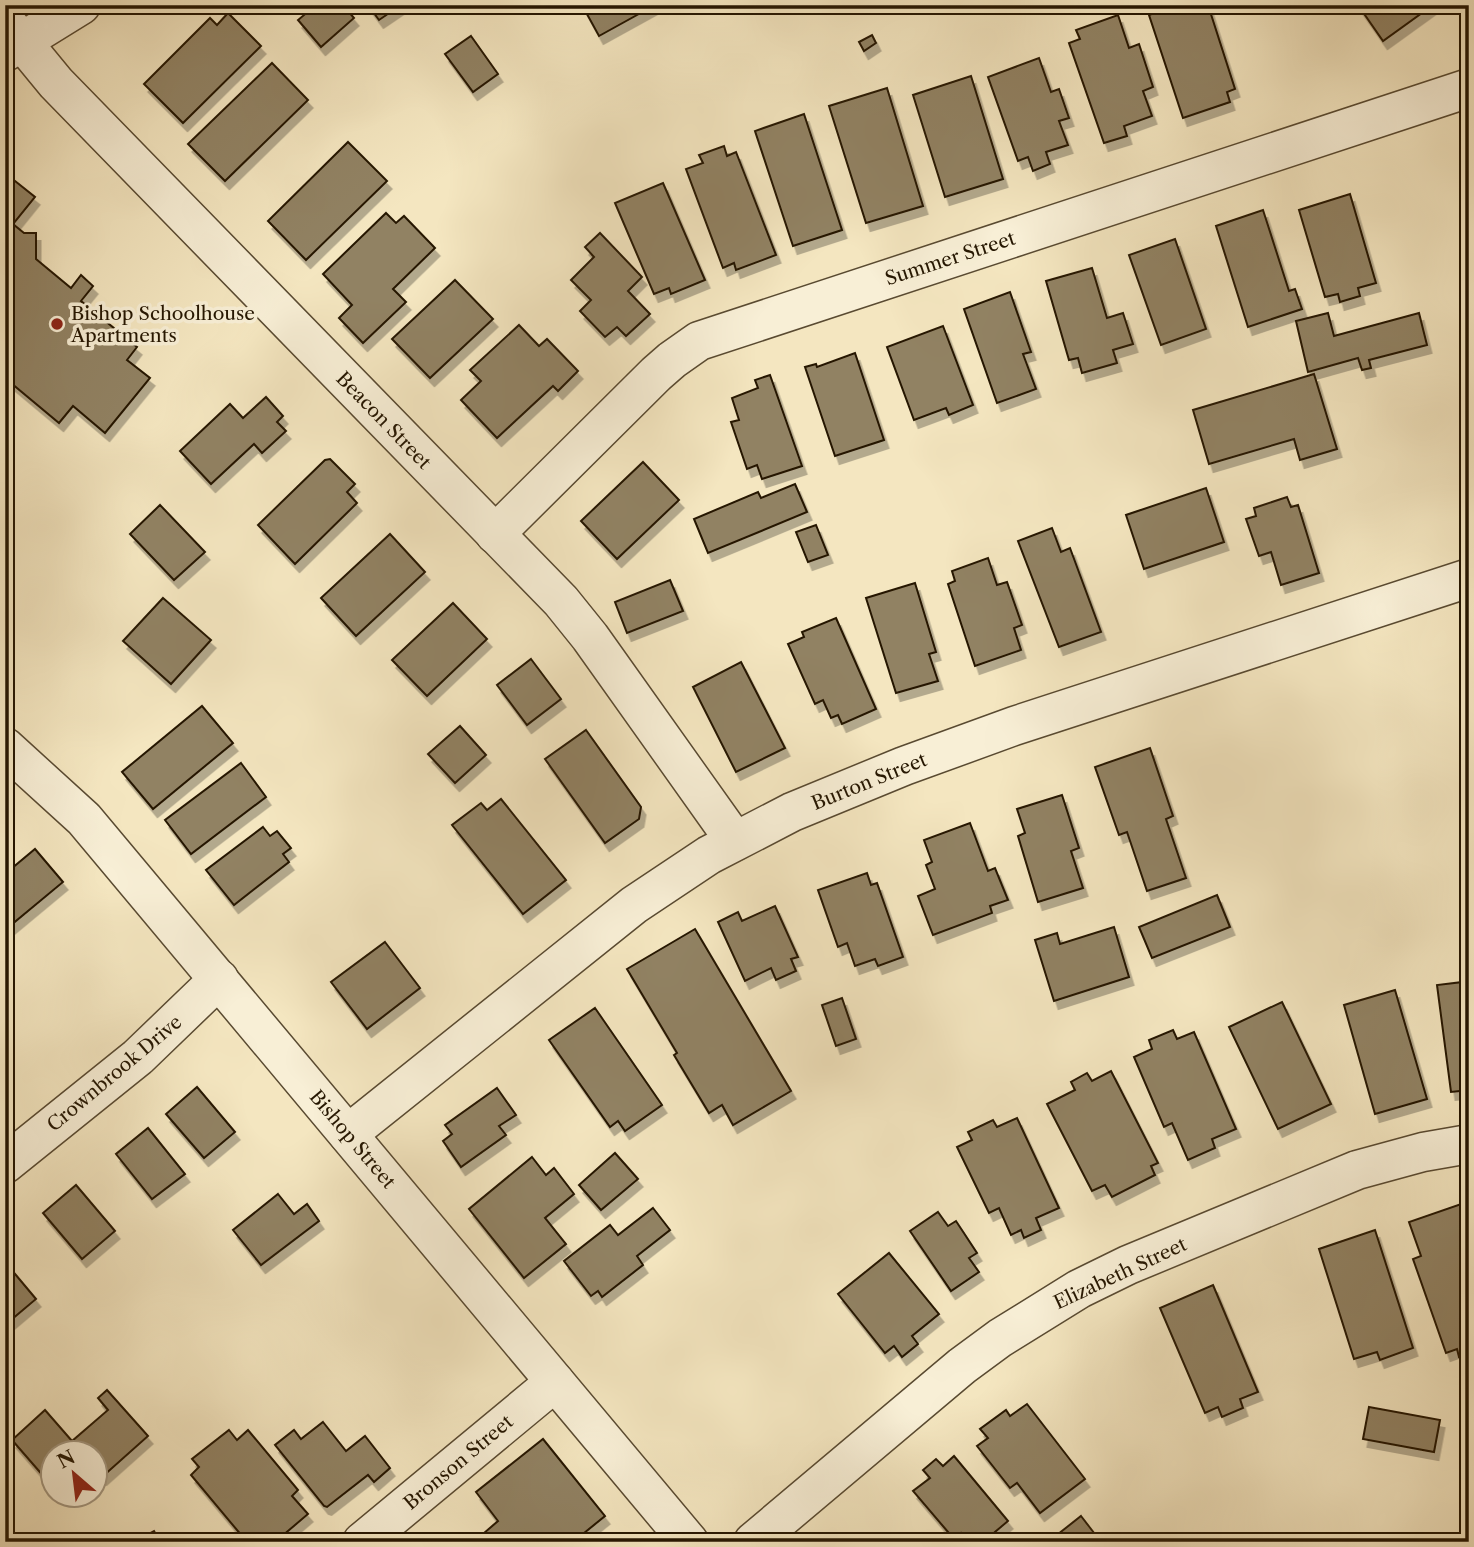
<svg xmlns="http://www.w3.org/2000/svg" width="1474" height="1547" font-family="'Libre Caslon Text',serif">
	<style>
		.building { fill: #918264; stroke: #251601; stroke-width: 2; filter: url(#shadow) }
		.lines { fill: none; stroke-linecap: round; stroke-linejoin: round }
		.minor-casing { stroke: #594a31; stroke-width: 41 }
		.minor { stroke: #f8efd6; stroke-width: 38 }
		.poi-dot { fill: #8f2418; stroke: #f8efd6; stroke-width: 2.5 }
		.labels { text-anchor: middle; stroke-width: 7; stroke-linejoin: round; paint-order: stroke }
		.street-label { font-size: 19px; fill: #251601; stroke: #f8efd6 }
		.poi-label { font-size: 19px; fill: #251601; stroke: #f8efd6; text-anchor: start }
	</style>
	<defs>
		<filter id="shadow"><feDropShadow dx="4.5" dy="8" stdDeviation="0" flood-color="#0004"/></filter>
	</defs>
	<rect width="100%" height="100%" fill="#f4e6c0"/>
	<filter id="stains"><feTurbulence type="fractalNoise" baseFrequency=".00286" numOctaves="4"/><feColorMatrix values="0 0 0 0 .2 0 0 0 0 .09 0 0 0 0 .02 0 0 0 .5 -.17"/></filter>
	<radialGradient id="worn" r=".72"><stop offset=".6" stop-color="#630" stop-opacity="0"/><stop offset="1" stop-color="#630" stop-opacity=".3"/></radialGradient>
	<!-- building -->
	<g class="building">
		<polygon points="316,5 343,5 354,18 321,47 298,20"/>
		<polygon points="368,5 401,5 379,20"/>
		<polygon points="582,5 655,5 599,36"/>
		<polygon points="1158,5 1208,5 1235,89 1227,92 1230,102 1183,118 1149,15 1160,11"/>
		<polygon points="1358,5 1433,5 1383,41"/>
		<polygon points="228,13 261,46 183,123 144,84 210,18 217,25"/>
		<polygon points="1118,15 1129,48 1139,44 1153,87 1143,91 1152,116 1124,126 1127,136 1104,143 1069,43 1080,39 1076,30"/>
		<polygon points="872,35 876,43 864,51 859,42"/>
		<polygon points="471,36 498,74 473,92 445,54"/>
		<polygon points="1039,58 1051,92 1059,89 1069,118 1059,121 1068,145 1046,152 1050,164 1033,171 1028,157 1018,161 988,77"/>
		<polygon points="272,63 308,100 225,181 188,144"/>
		<polygon points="971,76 1003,179 945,197 913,95"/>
		<polygon points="887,88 923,206 866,223 829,106"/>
		<polygon points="804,114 842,230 793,246 755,131"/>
		<polygon points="348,142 387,181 306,260 268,221"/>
		<polygon points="724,146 727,156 736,152 776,255 736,270 734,263 723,268 686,169 703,163 699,155"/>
		<polygon points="5,173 35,197 13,224 24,233 36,233 36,259 71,288 81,275 93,286 81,301 137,347 127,360 150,378 105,433 73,406 59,423 5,378"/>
		<polygon points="663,183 705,280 671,294 669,288 654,294 615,203"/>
		<polygon points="1350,194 1376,283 1358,288 1360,296 1340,302 1338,294 1325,297 1299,210"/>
		<polygon points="1263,210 1289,291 1295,289 1302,309 1248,327 1216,226"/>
		<polygon points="386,213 396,223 404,216 435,248 393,289 406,302 363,343 339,318 352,305 323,274"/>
		<polygon points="600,233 642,277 628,291 650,314 626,336 617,327 605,337 580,311 591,300 571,280 594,257 585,247"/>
		<polygon points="1175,239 1206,329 1161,345 1129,255"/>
		<polygon points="1092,268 1107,318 1123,313 1133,344 1113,350 1117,363 1082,373 1078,358 1069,360 1046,281"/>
		<polygon points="455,280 493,319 430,378 392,339"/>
		<polygon points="1010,292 1031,352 1023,354 1036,389 997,403 964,309"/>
		<polygon points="1328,313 1334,336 1419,313 1427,345 1369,360 1371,368 1362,370 1358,358 1308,372 1296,321"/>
		<polygon points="519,325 539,346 547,339 578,371 558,391 553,386 497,438 461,400 481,381 470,370"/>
		<polygon points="943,326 973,405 949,415 946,408 914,420 887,347"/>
		<polygon points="855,353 884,440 835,456 805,367 816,364 817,367"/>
		<polygon points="1314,374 1337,449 1300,460 1294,439 1209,464 1193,410"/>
		<polygon points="770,375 802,466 762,479 757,465 747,469 731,422 739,420 732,398 758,388 755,380"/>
		<polygon points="266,397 283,416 277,422 286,431 262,453 254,444 211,484 180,451 230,404 243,418"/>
		<polygon points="330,459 355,484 347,492 357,503 295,564 258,525 325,460"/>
		<polygon points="643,462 679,500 617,559 581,521"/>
		<polygon points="795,484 807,512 708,553 694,519 758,492 761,498"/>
		<polygon points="1206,488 1224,542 1144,569 1126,515"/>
		<polygon points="1287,497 1291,507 1298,505 1319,573 1281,585 1271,552 1259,556 1246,519 1256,516 1254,508"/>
		<polygon points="160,505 205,552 174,580 130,534"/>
		<polygon points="816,525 828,555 808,562 796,532"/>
		<polygon points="1052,528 1061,552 1070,548 1101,632 1059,647 1018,541"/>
		<polygon points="390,534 425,572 356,636 321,598"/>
		<polygon points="988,558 997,585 1007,582 1022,625 1014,628 1021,650 975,666 948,584 955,581 952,571"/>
		<polygon points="670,580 683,611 627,633 615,602"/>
		<polygon points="915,583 936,652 929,654 938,681 896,693 866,598"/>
		<polygon points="163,598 211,640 171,684 123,641"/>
		<polygon points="453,603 487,639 427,696 392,660"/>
		<polygon points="836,618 876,709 842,724 838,715 831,718 823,700 815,704 788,644 804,637 802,632"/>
		<polygon points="531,659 561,699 527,725 497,685"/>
		<polygon points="741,662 785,748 736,772 693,687"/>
		<polygon points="202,706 233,743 153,809 122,772"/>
		<polygon points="460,726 486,755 455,783 428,754"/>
		<polygon points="586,730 641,807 639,819 605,843 545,759"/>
		<polygon points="1150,748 1173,816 1166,819 1186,878 1147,891 1127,832 1119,835 1095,767"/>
		<polygon points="241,763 266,797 191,854 165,820"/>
		<polygon points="1062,795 1079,848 1071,851 1083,888 1038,902 1018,836 1025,833 1017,809"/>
		<polygon points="501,799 566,880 523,914 452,825 481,803 487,810"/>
		<polygon points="970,823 988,871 995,868 1008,900 990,906 992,913 933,935 918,896 935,889 926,865 932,862 924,840"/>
		<polygon points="263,827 270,836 277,831 291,848 283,854 289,862 234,905 206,870"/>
		<polygon points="35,849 63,882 5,930 5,874"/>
		<polygon points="867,873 871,885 877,883 903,957 878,966 875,959 855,966 847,943 838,947 818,890"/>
		<polygon points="1217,895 1230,927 1152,958 1139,927"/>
		<polygon points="775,906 798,957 791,959 796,971 776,980 771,968 745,981 718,922 738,912 742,921"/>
		<polygon points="1114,927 1129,977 1054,1001 1035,940 1057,933 1060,944"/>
		<polygon points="695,929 791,1091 733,1125 722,1105 709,1113 674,1055 677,1053 627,969"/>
		<polygon points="385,942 420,988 367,1029 331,982"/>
		<polygon points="1469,971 1469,1090 1451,1092 1437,985 1462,982 1461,972"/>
		<polygon points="1395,990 1427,1099 1375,1114 1344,1005"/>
		<polygon points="842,998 856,1039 836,1046 822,1005"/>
		<polygon points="1282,1002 1331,1104 1278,1129 1229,1027"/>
		<polygon points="595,1008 662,1105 625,1131 618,1121 610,1127 549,1040"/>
		<polygon points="1173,1030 1177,1039 1194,1032 1236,1129 1212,1139 1215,1148 1188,1160 1172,1123 1164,1127 1134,1057 1152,1049 1149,1040"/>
		<polygon points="1111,1071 1158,1163 1151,1166 1155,1175 1112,1197 1105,1185 1092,1191 1047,1104 1075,1090 1071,1082 1087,1073 1092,1081"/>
		<polygon points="197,1087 235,1132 204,1158 166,1114"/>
		<polygon points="497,1088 516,1115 499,1126 506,1135 461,1167 443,1141 452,1134 445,1125"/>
		<polygon points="1017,1118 1059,1208 1036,1218 1041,1230 1024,1238 1021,1230 1011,1235 999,1208 989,1213 957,1147 972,1140 968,1132 993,1120 997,1127"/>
		<polygon points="148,1128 185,1174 152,1199 116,1154"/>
		<polygon points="615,1153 638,1179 601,1210 579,1185"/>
		<polygon points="532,1157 546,1175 554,1168 574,1194 545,1218 566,1244 524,1278 469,1209"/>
		<polygon points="76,1185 115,1231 82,1259 43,1213"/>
		<polygon points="278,1194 294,1214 307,1204 319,1221 261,1265 233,1230"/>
		<polygon points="1467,1202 1469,1208 1469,1354 1459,1357 1457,1349 1446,1353 1413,1259 1421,1256 1409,1222"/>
		<polygon points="653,1208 670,1230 637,1256 643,1265 602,1297 598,1291 591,1296 564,1261 610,1225 618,1235"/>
		<polygon points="938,1212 948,1226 956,1221 977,1253 969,1258 979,1272 951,1291 910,1231"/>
		<polygon points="1375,1230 1413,1348 1380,1360 1377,1352 1354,1359 1319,1249"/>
		<polygon points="889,1253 939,1314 912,1336 918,1344 902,1357 894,1346 885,1353 838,1294"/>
		<polygon points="5,1262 36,1299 5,1325"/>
		<polygon points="1213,1285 1258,1392 1240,1399 1243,1408 1222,1417 1218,1407 1205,1413 1160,1308"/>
		<polygon points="107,1390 148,1436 102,1477 94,1472 94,1452 52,1452 52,1486 12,1440 45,1410 72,1441 108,1410 98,1398"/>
		<polygon points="1027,1404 1085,1479 1040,1513 1017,1483 1010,1488 977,1446 988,1438 980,1429 1006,1410 1010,1416"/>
		<polygon points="1369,1407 1440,1420 1434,1452 1363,1439"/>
		<polygon points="323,1422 346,1451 365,1436 390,1468 374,1482 368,1475 327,1507 324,1506 275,1445 294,1430 301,1439"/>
		<polygon points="229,1430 237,1440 248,1430 298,1490 292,1496 308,1514 275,1542 247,1542 191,1475 199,1467 192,1459"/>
		<polygon points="543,1439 605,1516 573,1542 492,1542 484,1533 498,1521 476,1492"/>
		<polygon points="954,1456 1008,1521 995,1532 999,1538 995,1542 968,1542 961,1533 954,1539 913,1491 930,1478 923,1470 936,1459 943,1466"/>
		<polygon points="1081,1516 1101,1542 1048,1542"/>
		<polygon points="154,1531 160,1542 134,1542"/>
	</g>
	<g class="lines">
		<defs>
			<g id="minor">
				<polyline points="5,21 56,83 561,601 590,637 735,841"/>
				<polyline points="5,52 81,5"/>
				<polyline points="495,534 656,374 672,360 699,341 1469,88"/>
				<polyline points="5,747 84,819 689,1542"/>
				<polyline points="348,1134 634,905 709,855 792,812 904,766 1014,726 1469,578"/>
				<polyline points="5,1164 138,1057 219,979"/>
				<polyline points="362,1542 555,1382"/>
				<polyline points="753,1542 962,1366 1000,1338 1079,1289 1128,1265 1357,1170 1423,1152 1469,1144"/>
			</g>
		</defs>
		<!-- minor casing -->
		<use href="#minor" class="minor-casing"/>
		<!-- minor -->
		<use href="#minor" class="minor"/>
	</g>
	<!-- markers -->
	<circle class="poi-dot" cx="57" cy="324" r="7"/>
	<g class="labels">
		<!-- street labels -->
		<g class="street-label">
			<text transform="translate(950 258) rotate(-18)" y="7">Summer Street</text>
			<text transform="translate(384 420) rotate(46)" y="7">Beacon Street</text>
			<text transform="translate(869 781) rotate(-22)" y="7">Burton Street</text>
			<text transform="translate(114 1073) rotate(-40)" y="7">Crownbrook Drive</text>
			<text transform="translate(353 1139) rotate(50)" y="7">Bishop Street</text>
			<text transform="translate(1120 1273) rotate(-25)" y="7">Elizabeth Street</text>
			<text transform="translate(458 1462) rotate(-40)" y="7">Bronson Street</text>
		</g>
		<!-- poi labels -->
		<g class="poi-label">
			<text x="71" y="320">Bishop Schoolhouse<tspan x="71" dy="22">Apartments</tspan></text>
		</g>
	</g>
	<!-- margin -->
	<rect width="1474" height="1547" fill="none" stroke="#f4e6c0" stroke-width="28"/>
	<rect x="7" y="7" width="1460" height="1533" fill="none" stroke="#251601" stroke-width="3.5"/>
	<rect x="14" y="14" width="1446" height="1519" fill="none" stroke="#251601" stroke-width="2"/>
	<!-- north arrow -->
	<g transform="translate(74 1474) rotate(332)"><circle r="33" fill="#f8efd6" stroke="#a49881" stroke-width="2"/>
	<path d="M0-5L12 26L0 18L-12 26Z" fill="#8f2418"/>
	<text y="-10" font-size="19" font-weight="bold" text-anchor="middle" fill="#251601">N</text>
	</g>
	<rect width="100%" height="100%" filter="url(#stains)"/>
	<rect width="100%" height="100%" fill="url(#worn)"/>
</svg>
